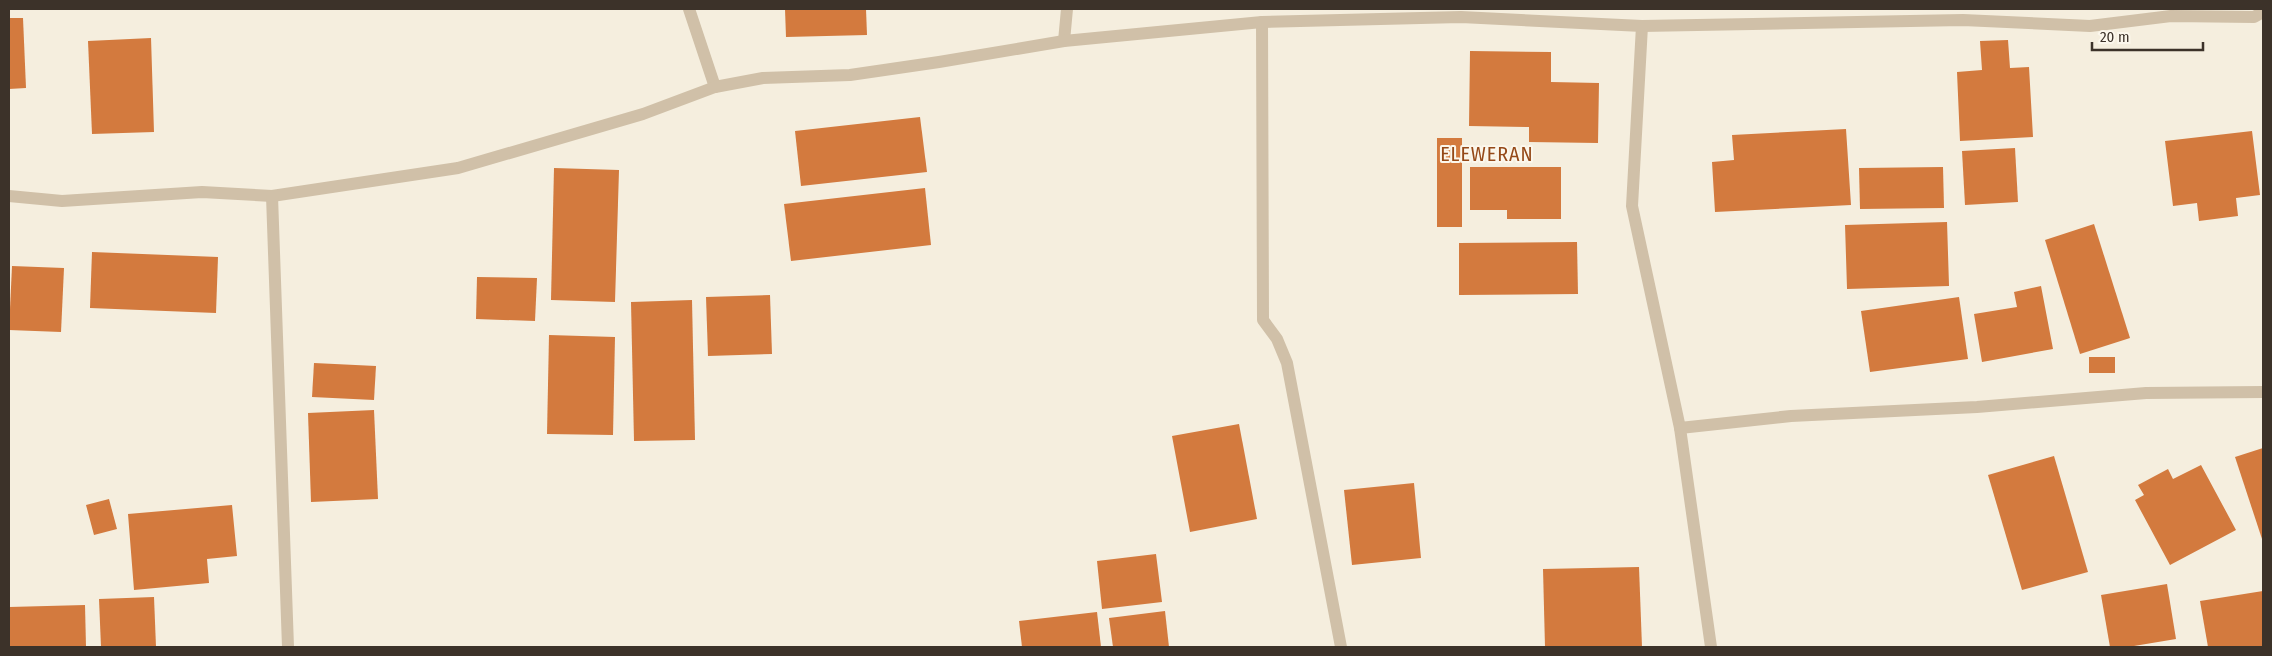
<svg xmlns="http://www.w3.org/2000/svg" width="2272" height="656" font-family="'Fira Sans Condensed',sans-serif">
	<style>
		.building { fill: #d37a3e }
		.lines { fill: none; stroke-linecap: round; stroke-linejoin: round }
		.minor { stroke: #d0c0a8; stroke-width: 12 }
		.labels { text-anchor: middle; stroke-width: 4; stroke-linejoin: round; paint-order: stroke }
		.quarter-label { font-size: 20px; letter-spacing: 1px; fill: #954918; stroke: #fcf7ec }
	</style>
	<rect width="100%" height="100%" fill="#f5eede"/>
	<!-- building -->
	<g class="building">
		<polygon points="785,9 866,9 867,35 786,37"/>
		<polygon points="9,18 23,18 26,88 9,89"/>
		<polygon points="151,38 154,132 92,134 88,41"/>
		<polygon points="2008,40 2010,68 2029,67 2033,137 1960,141 1957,72 1982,70 1980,41"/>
		<polygon points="1470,51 1551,52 1551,82 1599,83 1598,143 1529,142 1529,127 1469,126"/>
		<polygon points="920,117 927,172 801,186 795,131"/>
		<polygon points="1846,129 1851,205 1715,212 1712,162 1734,160 1732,135"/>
		<polygon points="2252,131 2260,195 2236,198 2238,216 2199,221 2197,203 2173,206 2165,141"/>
		<rect x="1437" y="138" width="25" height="89"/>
		<polygon points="2015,148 2018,202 1965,205 1962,151"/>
		<polygon points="1470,167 1561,167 1561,219 1507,219 1507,210 1470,210"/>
		<polygon points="1943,167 1944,208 1860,209 1859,168"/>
		<polygon points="554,168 619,170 615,302 551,300"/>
		<polygon points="925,188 931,245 791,261 784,204"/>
		<polygon points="1947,222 1949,286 1847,289 1845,225"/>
		<polygon points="2094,224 2130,338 2080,354 2045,240"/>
		<polygon points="1577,242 1578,294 1459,295 1459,243"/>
		<polygon points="92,252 218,257 216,313 90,308"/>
		<polygon points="12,266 64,268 61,332 9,330"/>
		<polygon points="477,277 537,278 535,321 476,319"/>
		<polygon points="2041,286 2053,349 1982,362 1974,314 2017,307 2014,292"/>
		<polygon points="770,295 772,354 708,356 706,297"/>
		<polygon points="1959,297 1968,359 1870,372 1861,311"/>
		<polygon points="692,300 695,440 634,441 631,302"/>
		<polygon points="549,335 615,337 613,435 547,434"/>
		<rect x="2089" y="357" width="26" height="16"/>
		<polygon points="314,363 376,366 374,400 312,397"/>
		<polygon points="374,410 378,499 311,502 308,413"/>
		<polygon points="1239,424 1257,519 1190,532 1172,436"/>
		<polygon points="2263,448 2263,542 2235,457"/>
		<polygon points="2054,456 2088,572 2022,590 1988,475"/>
		<polygon points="2201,465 2236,530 2170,565 2135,500 2144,495 2138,485 2168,469 2173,479"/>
		<polygon points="1414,483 1421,558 1352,565 1344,490"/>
		<polygon points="109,499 117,529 94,535 86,505"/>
		<polygon points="232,505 237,556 207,559 209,583 134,590 128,514"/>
		<polygon points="1156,554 1162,602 1102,609 1097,561"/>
		<polygon points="1639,567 1642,647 1545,647 1543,569"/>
		<polygon points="2167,584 2176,639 2128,647 2110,647 2101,595"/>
		<polygon points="2263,591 2263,647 2208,647 2200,601"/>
		<polygon points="154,597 156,647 101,647 99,599"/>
		<polygon points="85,605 86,647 9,647 9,607"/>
		<polygon points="1165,611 1169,647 1113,647 1109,618"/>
		<polygon points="1097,612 1101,647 1022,647 1019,621"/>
	</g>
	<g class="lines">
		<!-- minor -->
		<g class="minor">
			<polyline points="689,9 715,87"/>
			<polyline points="1262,22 1263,320 1277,339 1287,363 1341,647"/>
			<polyline points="1642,26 1632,206 1680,428 1711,647"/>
			<polyline points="1064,41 1067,9"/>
			<polyline points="9,196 62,201 202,192 272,196 458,168 643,114 715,87 763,78 850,75 939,62 1064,41 1262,22 1461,17 1642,26 1963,20 2090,26 2171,16 2254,17 2263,12"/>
			<polyline points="272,196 288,647"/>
			<polyline points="1680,428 1791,416 1977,407 2146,393 2263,392"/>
		</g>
	</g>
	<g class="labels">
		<!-- quarter labels -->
		<g class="quarter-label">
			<text x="1487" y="161">ELEWERAN</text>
		</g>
	</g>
	<!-- border -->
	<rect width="2272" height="656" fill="none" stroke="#3c3229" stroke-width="20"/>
	<!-- scale -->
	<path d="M2092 42v8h111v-8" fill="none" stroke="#3c3229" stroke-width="2.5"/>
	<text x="2100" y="42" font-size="15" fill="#3c3229" stroke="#fcf7ec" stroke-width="4" paint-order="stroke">20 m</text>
</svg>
